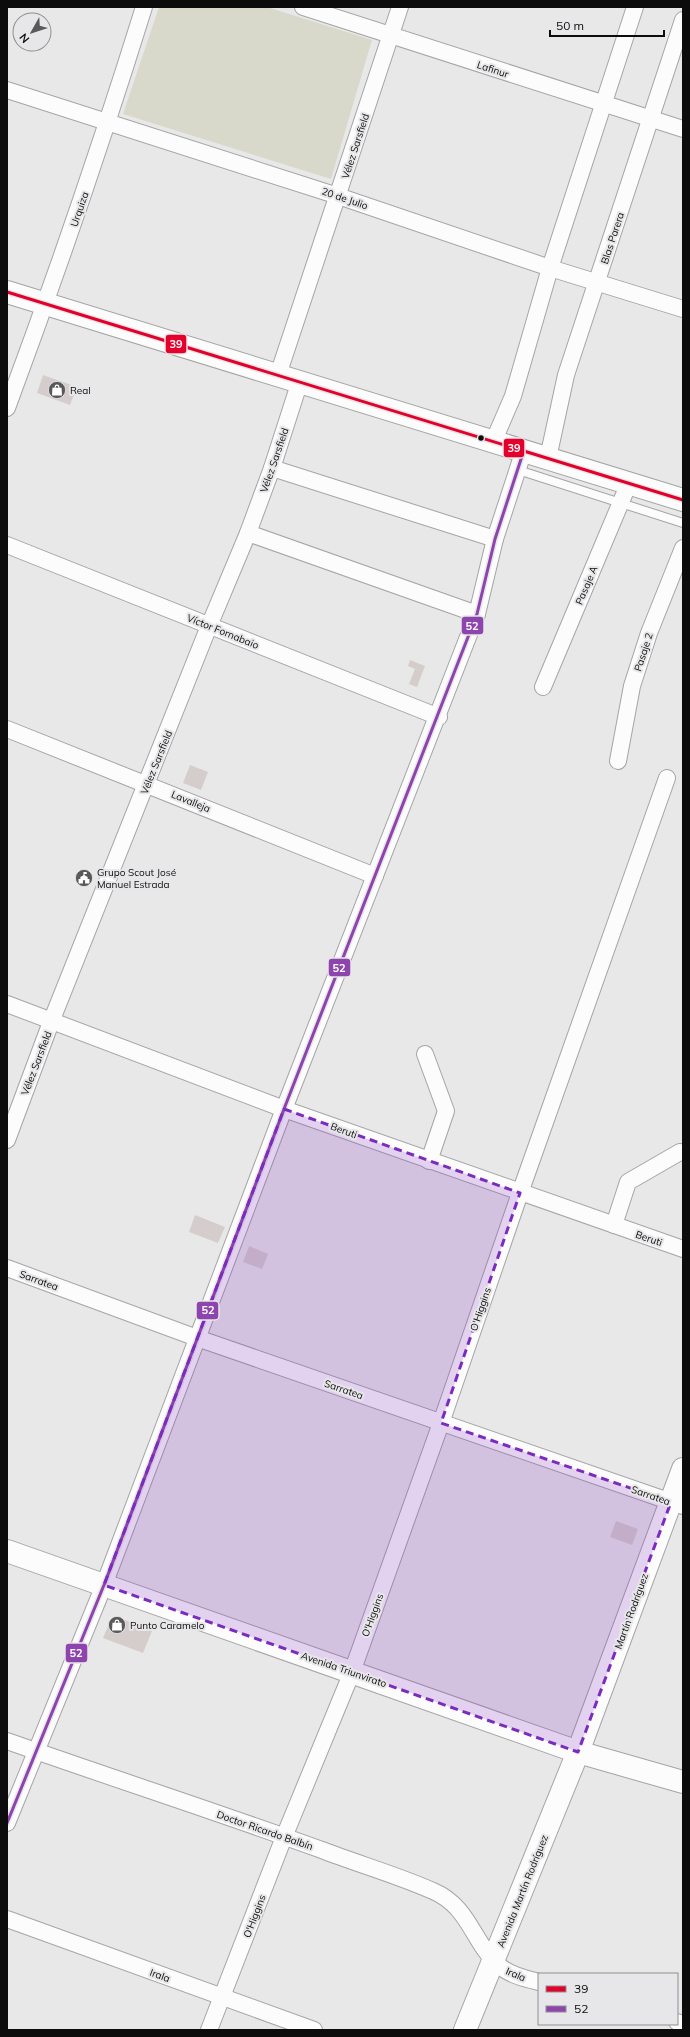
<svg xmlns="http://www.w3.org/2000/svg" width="690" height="2037" font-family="Mulish,sans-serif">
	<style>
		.green { fill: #d8d9ca }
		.building { fill: #d5cdcc }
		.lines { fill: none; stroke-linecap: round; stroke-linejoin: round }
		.lane-casing { stroke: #a5a5a5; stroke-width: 10 }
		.street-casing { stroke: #a5a5a5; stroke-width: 18 }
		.secondary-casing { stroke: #a5a5a5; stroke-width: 24 }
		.lane { stroke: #fcfcfc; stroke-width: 8 }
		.street { stroke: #fcfcfc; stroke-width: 16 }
		.secondary { stroke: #fcfcfc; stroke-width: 22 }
		.bus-1-casing { stroke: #e7e7e9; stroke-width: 6 }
		.bus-2-casing { stroke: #e7e7e9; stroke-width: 6 }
		.bus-1 { stroke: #e4002b; stroke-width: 3 }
		.bus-2 { stroke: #8e44ad; stroke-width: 3 }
		.marked { fill: #7b2cbf; fill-opacity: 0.2; stroke: #7b2cbf; stroke-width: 3; stroke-dasharray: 8 5; stroke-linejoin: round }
		.bus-dot { fill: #0c0c0d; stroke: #e7e7e9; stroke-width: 1.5 }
		.labels { text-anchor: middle; stroke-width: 4; stroke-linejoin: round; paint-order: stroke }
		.street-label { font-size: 10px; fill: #0c0c0d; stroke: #e7e7e9 }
		.poi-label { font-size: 10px; fill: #0c0c0d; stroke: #e7e7e9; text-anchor: start }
		.line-badge { stroke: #e7e7e9; stroke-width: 1.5 }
		.badge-label { font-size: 11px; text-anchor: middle; font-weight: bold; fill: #fff }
	</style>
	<rect width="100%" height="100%" fill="#e8e8e8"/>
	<!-- green -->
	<polygon class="green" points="159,7 267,7 372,40 331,179 123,114"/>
	<!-- building -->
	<g class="building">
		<polygon points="43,375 77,387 70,405 37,393"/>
		<polygon points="410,660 425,666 417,687 409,684 415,669 408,666"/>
		<polygon points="190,765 208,772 201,790 183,783"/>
		<polygon points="195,1215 225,1227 218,1243 189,1232"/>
		<polygon points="249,1246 268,1254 262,1269 243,1262"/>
		<polygon points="616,1521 638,1529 632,1545 610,1537"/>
		<polygon points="120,1618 152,1631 143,1653 103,1638 109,1624"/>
	</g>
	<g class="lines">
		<defs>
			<polyline id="lane" points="518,470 683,523"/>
			<g id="street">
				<polyline points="303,7 683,129"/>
				<polyline points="7,90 338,196 550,268 683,309"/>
				<polyline points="278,375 400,7"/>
				<path d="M7,408C56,276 102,142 144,7"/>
				<polyline points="494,440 513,396 550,268 635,7"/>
				<polyline points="548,458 566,375 683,20"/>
				<polyline points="272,468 495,539"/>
				<polyline points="248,533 477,614"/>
				<polyline points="7,545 439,717"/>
				<polyline points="543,687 629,483"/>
				<polyline points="7,729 375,876"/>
				<polyline points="618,761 632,686 649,633 683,548"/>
				<polyline points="7,1004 284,1109 683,1249"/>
				<polyline points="425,1054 446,1111 429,1161"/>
				<polyline points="7,1140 51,1022 209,626 248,533 272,468 300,381"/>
				<polyline points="614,1225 628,1182 680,1152"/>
				<polyline points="7,1268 197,1338 683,1506"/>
				<path d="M7,1741C112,1778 217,1812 322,1850C358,1864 397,1875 433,1891C471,1907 473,1946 502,1968C513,1976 527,1979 539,1982"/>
				<polyline points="7,1823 104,1585 284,1109 477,614 495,539 524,450"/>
				<polyline points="7,1919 314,2030"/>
				<polyline points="677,2022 683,2024"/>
				<polyline points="209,2030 284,1837 352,1672 441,1423 520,1193 667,778"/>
			</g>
			<g id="secondary">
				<polyline points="7,292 683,500"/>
				<polyline points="7,1551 578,1752 683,1782"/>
				<polyline points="465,2030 578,1752 683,1469"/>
			</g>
		</defs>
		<!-- lane casing -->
		<use href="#lane" class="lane-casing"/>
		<!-- street casing -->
		<use href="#street" class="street-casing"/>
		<!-- secondary casing -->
		<use href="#secondary" class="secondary-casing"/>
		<!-- lane -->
		<use href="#lane" class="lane"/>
		<!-- street -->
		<use href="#street" class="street"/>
		<!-- secondary -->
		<use href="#secondary" class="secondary"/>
		<defs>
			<polyline id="bus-1" points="7,292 683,500"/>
			<polyline id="bus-2" points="7,1823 104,1585 284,1109 477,614 495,539 524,450"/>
		</defs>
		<!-- bus-1 casing -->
		<use href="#bus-1" class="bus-1-casing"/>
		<!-- bus-2 casing -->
		<use href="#bus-2" class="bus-2-casing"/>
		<!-- bus-1 -->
		<use href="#bus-1" class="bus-1"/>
		<!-- bus-2 -->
		<use href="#bus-2" class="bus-2"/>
	</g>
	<!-- marked area -->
	<path class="marked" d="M284,1109L520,1193L441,1423L671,1502L578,1752L104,1585Z"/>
	<!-- icons -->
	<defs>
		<symbol id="shop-disc" viewBox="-11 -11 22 22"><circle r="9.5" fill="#59595a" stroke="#e7e7e9"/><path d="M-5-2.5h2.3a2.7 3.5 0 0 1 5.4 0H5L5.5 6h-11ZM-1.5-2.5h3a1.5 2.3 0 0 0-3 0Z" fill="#fff"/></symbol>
		<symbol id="civic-disc" viewBox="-11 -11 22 22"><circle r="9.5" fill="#59595a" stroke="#e7e7e9"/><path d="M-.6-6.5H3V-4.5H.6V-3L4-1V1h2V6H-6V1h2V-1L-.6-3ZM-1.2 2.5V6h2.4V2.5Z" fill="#fff"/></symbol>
	</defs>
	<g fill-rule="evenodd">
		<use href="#shop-disc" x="47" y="380" width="20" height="20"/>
		<use href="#civic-disc" x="74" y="868" width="20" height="20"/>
		<use href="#shop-disc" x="107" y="1615" width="20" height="20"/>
	</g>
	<!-- markers -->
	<circle class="bus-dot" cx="481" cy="438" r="3.5"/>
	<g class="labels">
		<!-- street labels -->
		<g class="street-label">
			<text transform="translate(493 69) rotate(18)" y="4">Lafinur</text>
			<text transform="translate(355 146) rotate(-72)" y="4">Vélez Sarsfield</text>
			<text transform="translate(345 198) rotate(19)" y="4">20 de Julio</text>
			<text transform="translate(79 209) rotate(-71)" y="4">Urquiza</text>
			<text transform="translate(612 238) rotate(-72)" y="4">Blas Parera</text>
			<text transform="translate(274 460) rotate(-71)" y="4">Vélez Sarsfield</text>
			<text transform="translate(586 585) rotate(-67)" y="4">Pasaje A</text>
			<text transform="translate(223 631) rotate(22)" y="4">Víctor Fornabaio</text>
			<text transform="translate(643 652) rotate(-72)" y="4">Pasaje 2</text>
			<text transform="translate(156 762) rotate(-68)" y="4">Vélez Sarsfield</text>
			<text transform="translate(191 801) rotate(22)" y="4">Lavalleja</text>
			<text transform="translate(36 1063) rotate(-69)" y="4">Vélez Sarsfield</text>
			<text transform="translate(344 1130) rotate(20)" y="4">Beruti</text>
			<text transform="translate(649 1238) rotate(19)" y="4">Beruti</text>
			<text transform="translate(39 1280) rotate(20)" y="4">Sarratea</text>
			<text transform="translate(480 1309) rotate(-71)" y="4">O'Higgins</text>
			<text transform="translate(344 1389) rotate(19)" y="4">Sarratea</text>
			<text transform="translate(651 1495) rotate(19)" y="4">Sarratea</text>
			<text transform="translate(631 1611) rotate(-70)" y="4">Martín Rodríguez</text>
			<text transform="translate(372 1615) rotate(-70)" y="4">O'Higgins</text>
			<text transform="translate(344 1669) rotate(19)" y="4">Avenida Triunvirato</text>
			<text transform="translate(265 1830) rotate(19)" y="4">Doctor Ricardo Balbín</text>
			<text transform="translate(522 1891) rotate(-68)" y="4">Avenida Martín Rodríguez</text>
			<text transform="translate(254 1916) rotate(-69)" y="4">O'Higgins</text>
			<text transform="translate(516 1974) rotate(23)" y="4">Irala</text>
			<text transform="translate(160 1975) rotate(20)" y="4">Irala</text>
		</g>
		<!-- poi labels -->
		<g class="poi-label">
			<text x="70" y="394">Real</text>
			<text x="97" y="876">Grupo Scout José<tspan x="97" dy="12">Manuel Estrada</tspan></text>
			<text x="130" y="1629">Punto Caramelo</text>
		</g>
	</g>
	<g class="line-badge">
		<rect x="165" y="334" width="22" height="20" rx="4" fill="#e4002b"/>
		<rect x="503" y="438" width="22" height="20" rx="4" fill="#e4002b"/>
		<rect x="461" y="616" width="23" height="19" rx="4" fill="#8e44ad"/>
		<rect x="328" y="958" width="23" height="19" rx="4" fill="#8e44ad"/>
		<rect x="196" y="1301" width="23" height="19" rx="4" fill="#8e44ad"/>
		<rect x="65" y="1643" width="23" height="20" rx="4" fill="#8e44ad"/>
	</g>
	<g class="badge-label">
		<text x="176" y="348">39</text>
		<text x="514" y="452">39</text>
		<text x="472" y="630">52</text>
		<text x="339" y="972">52</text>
		<text x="208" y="1314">52</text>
		<text x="76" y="1657">52</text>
	</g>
	<!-- border -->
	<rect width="690" height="2037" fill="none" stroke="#0c0c0d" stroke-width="16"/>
	<!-- legend -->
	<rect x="538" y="1973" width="140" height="52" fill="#e7e7e9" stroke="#8f8f91"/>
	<rect x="546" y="1986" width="20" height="6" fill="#e4002b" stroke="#8f8f91"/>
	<text x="574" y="1993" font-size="12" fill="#0c0c0d">39</text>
	<rect x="546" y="2006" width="20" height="6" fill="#8e44ad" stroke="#8f8f91"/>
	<text x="574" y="2013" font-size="12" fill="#0c0c0d">52</text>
	<!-- north arrow -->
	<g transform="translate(32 32) rotate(231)"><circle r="19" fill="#e7e7e9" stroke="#8f8f91"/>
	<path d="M0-3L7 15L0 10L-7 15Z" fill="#59595a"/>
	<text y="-6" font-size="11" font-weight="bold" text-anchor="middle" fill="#0c0c0d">N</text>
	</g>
	<!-- scale -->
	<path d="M550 30v6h114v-6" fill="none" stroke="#0c0c0d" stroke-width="2"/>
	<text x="556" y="30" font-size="12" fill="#0c0c0d" stroke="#e7e7e9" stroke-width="3" paint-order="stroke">50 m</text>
</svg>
